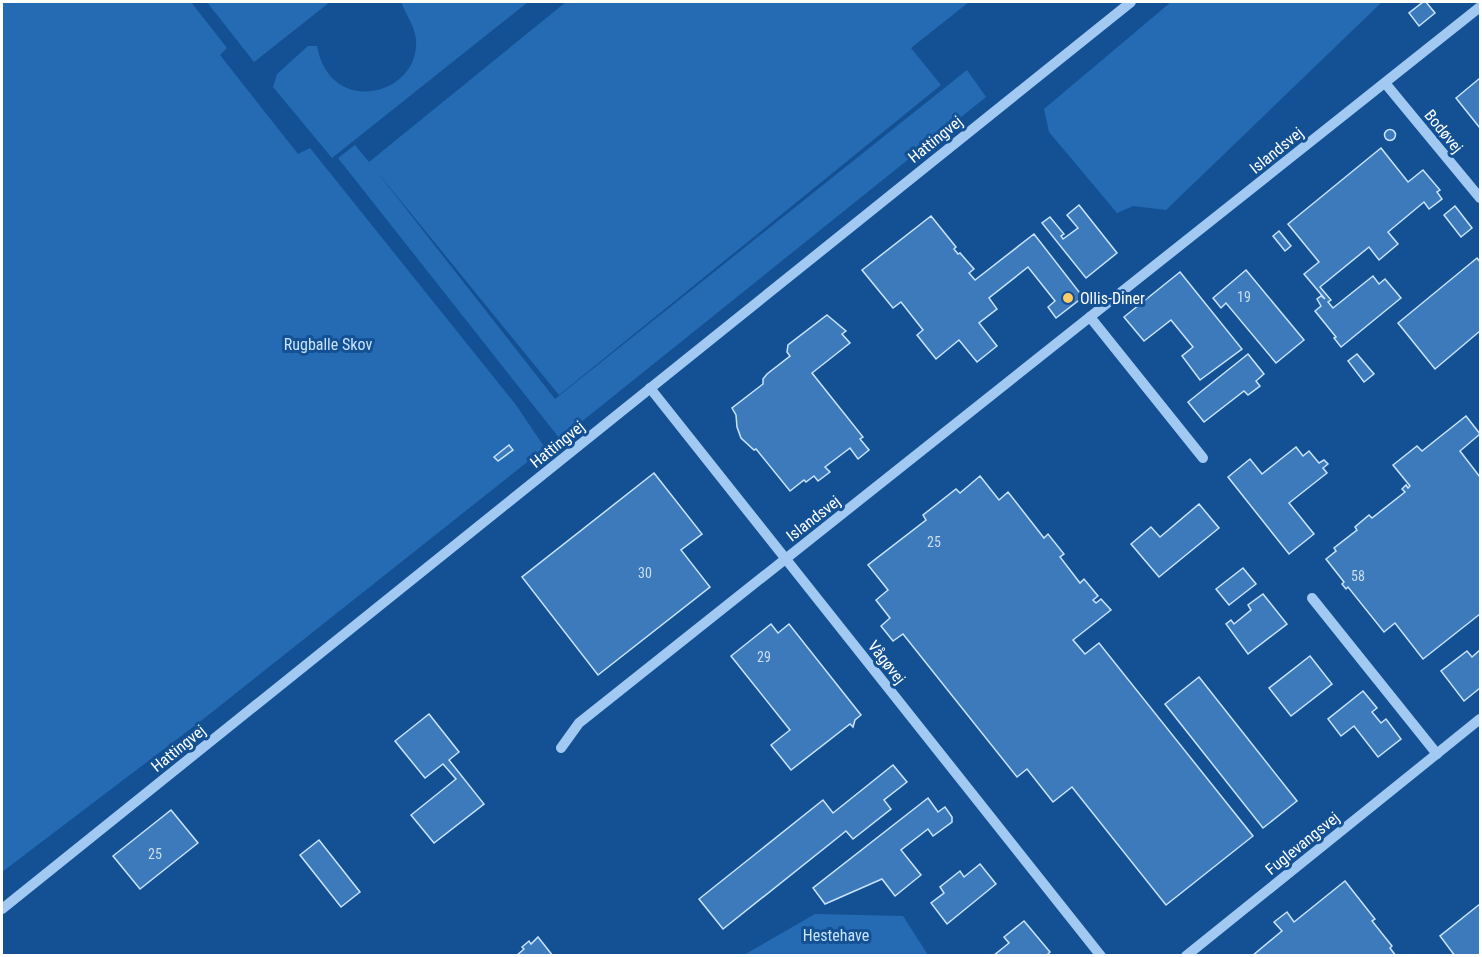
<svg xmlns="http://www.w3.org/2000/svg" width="1482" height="957" font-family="'Roboto Condensed',sans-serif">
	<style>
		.green { fill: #256bb3 }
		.building { fill: #3c7abc; stroke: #c9e3fd; stroke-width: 1.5 }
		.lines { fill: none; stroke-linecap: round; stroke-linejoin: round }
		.minor { stroke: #a1c9f2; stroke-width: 10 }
		.poi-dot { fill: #ffcb63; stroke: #135194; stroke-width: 2 }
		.labels { text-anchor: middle; stroke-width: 6; stroke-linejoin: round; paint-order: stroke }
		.number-label { font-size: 14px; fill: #cedeee }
		.street-label { font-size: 16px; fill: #fff; stroke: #135194 }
		.poi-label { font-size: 16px; fill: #fff; stroke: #135194; text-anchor: start }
		.park-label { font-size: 16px; fill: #c9e3fd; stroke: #135194 }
	</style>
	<rect width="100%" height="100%" fill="#135194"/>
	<!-- green -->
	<g class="green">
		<polygon points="2,2 191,2 227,48 220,55 298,154 310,148 516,405 545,448 197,724 2,872"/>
		<polygon points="207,2 330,2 254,62"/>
		<path d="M401,2H528L332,158L273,87L277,74L308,46H317C330,118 420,96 416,40C415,26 406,15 401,2Z"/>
		<polygon points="566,2 969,2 911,48 941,85 559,395 374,168 555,399 967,70 986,97 560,439 338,158 355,145 369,162"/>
		<polygon points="1171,2 1382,2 1166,210 1133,206 1117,213 1049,132 1044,109"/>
		<polygon points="815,914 903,916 928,955 744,955"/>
	</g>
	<!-- building -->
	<g class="building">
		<polygon points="1423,2 1426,2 1435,13 1419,26 1409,13"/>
		<polygon points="1480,78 1480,128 1456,98"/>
		<circle cx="1390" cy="135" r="5.5"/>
		<polygon points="1381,148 1408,182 1423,170 1440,190 1437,192 1442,199 1429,209 1424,202 1388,232 1398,244 1379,260 1369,247 1320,287 1331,300 1328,302 1333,308 1373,276 1379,284 1385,279 1401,298 1341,347 1334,338 1336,337 1315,311 1321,306 1317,299 1321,296 1325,299 1304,274 1319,262 1288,224"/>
		<polygon points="1079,205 1117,253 1086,278 1042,223 1050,217 1064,234 1061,236 1063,239 1078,228 1067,215"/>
		<polygon points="1455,206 1472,228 1461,237 1444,215"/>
		<polygon points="931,216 956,247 954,249 958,254 960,253 974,269 969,273 975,280 1034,234 1083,297 1056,318 1048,307 1055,301 1028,267 989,298 997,309 979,323 997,346 977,362 959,340 936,359 917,335 923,330 901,302 893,308 862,270"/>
		<polygon points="1279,231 1291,246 1285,251 1273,236"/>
		<polygon points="1477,258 1480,262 1480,331 1435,369 1398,323"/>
		<polygon points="1246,270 1304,340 1276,363 1226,303 1221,308 1213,298"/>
		<polygon points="1180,272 1242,349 1200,380 1182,356 1193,347 1171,320 1144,341 1124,317"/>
		<polygon points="827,315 846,331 842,334 850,343 812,373 863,437 860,439 869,450 858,459 850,448 825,467 830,472 818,481 814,476 806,482 804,480 790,491 756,449 754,450 741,438 737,427 736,415 732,408 763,384 763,379 767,374 790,356 787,352 788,345"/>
		<polygon points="1248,354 1264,374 1256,381 1260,386 1248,395 1244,391 1204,422 1188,402"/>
		<polygon points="1357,354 1374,374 1364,382 1348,361"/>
		<polygon points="1466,416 1480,434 1460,451 1480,477 1480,614 1423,659 1395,623 1384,632 1348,587 1346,589 1342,584 1344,582 1326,559 1336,551 1334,548 1357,530 1355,527 1369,515 1372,518 1405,492 1402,489 1406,485 1408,488 1410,486 1393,465 1417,446 1422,451"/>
		<polygon points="509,445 513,450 498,461 494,457"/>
		<polygon points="1296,447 1303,456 1309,451 1319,463 1324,460 1328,464 1323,468 1327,473 1289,503 1314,534 1289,554 1228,477 1250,459 1262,474"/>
		<polygon points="654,473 702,534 681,550 710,587 598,675 522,577"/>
		<polygon points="980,476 999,500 1008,492 1044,538 1048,534 1064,554 1060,557 1080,583 1084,579 1098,596 1093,600 1096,603 1101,599 1111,610 1073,640 1085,654 1099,643 1253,836 1166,905 1072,787 1053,802 1027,769 1017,777 903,634 893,641 881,626 890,618 876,600 888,590 868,565 926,520 923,515 956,489 960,493"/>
		<polygon points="1199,504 1219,528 1159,577 1131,544 1151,527 1160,537"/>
		<polygon points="1243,568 1256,584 1229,605 1216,589"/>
		<polygon points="1263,594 1287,624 1248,654 1226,624 1231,620 1234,624 1251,610 1248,605"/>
		<polygon points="771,624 778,633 789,624 861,715 855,720 853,727 850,724 791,770 771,745 790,730 731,656"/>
		<polygon points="1480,650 1480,688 1464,701 1441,671 1467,651 1472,657"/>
		<polygon points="1310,656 1332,684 1291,716 1269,688"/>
		<polygon points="1199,677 1297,801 1263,828 1165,704"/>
		<polygon points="1363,691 1377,708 1372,712 1381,723 1386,719 1401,739 1378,757 1354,726 1341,736 1328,719"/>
		<polygon points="429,714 459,752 449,760 484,804 434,843 411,815 456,779 443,764 425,778 395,741"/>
		<polygon points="893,765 907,782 884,800 891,809 853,839 846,831 723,929 699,899 823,800 833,813"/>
		<polygon points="928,798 938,812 945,807 952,817 952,822 933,836 928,829 901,850 921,875 895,896 882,879 825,904 813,888"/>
		<polygon points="171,810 198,843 140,889 113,856"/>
		<polygon points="319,840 360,892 341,907 300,855"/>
		<polygon points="980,864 996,884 947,924 931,903 944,893 940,887 960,871 964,877"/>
		<polygon points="1345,881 1375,919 1372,921 1392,946 1390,948 1396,956 1252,956 1282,931 1274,922 1287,912 1294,922"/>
		<polygon points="1480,904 1480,956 1455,956 1440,936"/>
		<polygon points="1024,921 1050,952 1046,956 993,956 1009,943 1004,937"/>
		<polygon points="538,937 553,956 516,956 524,949 522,947 529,941 531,944"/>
	</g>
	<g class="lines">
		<!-- minor -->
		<g class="minor">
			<polyline points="1385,83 1480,198"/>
			<polyline points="1090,317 1203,458"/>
			<polyline points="650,388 1101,956"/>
			<polyline points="1312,598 1437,754"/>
			<polyline points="561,748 579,723 1480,7"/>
			<polyline points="2,909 1131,2"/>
			<polyline points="1186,956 1480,719"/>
		</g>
	</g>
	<!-- markers -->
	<circle class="poi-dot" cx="1068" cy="298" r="6"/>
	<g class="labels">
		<!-- number labels -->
		<g class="number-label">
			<text x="1244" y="302">19</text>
			<text x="934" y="547">25</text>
			<text x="645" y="578">30</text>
			<text x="1358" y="581">58</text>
			<text x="764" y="662">29</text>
			<text x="155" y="859">25</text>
		</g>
		<!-- street labels -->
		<g class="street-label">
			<text transform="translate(1444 131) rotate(51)" y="6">Bodøvej</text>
			<text transform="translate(935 139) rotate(-39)" y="6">Hattingvej</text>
			<text transform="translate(1276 150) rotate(-39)" y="6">Islandsvej</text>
			<text transform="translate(557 444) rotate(-39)" y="6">Hattingvej</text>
			<text transform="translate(813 518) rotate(-38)" y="6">Islandsvej</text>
			<text transform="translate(887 662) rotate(52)" y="6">Vågøvej</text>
			<text transform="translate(178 748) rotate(-39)" y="6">Hattingvej</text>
			<text transform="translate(1302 843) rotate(-39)" y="6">Fuglevangsvej</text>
		</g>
		<!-- poi labels -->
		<g class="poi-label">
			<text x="1080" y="304">Ollis-Diner</text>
		</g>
		<!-- park labels -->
		<g class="park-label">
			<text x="328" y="350">Rugballe Skov</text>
			<text x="836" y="941">Hestehave</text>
		</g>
	</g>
	<!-- border -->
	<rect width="1482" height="957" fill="none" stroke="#ffffff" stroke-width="6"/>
</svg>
